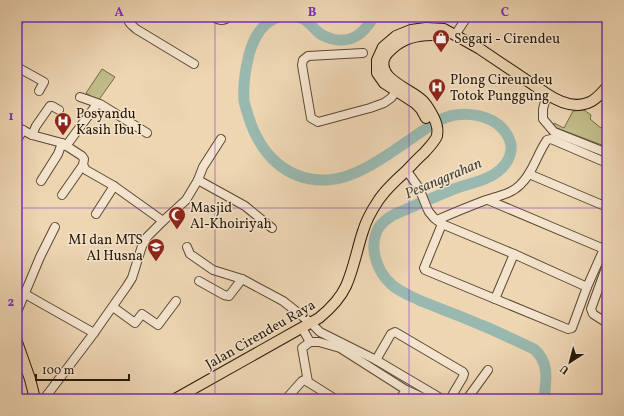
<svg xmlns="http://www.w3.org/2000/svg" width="624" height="416" font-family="Vollkorn,serif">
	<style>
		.green { fill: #c0bc88; stroke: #746a48 }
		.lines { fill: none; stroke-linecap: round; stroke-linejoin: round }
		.river { stroke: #99b9b0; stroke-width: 11 }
		.minor-casing { stroke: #594833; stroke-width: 10 }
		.major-casing { stroke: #271908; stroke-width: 12 }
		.minor { stroke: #f4e4ce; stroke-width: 8 }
		.major { stroke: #eed6b3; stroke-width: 10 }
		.grid { fill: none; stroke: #7b2cbf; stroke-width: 1; stroke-opacity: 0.55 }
		.labels { text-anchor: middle; stroke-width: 3; stroke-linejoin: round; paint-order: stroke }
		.poi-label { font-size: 14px; fill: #271908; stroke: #f4e4ce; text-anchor: start }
		.street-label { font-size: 14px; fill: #271908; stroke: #f4e4ce }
		.water-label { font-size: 15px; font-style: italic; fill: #49493a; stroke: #f4e4ce }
		.neatline { fill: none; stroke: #7b2cbf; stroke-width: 1.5 }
		.grid-label { font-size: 13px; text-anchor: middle; font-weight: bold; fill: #7b2cbf }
	</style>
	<rect width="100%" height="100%" fill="#eed6b3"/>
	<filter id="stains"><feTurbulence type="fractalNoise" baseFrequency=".005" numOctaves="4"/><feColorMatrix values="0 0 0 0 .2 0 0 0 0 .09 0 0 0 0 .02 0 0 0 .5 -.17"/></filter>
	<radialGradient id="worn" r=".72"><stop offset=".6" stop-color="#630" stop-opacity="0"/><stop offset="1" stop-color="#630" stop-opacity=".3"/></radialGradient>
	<!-- green -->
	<g class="green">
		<polygon points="102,69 115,77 98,101 86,93"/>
		<polygon points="584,110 591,115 590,119 601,128 605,123 607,124 607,147 554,127 554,123 564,128 573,111"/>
	</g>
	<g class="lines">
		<!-- river -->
		<g class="river">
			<path d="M278,17C261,23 252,41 248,59C245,72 243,87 244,101C245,106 247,111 248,115C259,153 286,182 328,180C359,178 393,151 418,134C430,126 441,117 455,115C468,113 480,115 491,120C500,124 509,134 511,145C512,154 507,163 501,169C488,181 470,183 454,189C434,197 414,206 393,215C388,218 383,222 379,227C368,246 376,271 392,285C400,292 411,296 421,301C441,309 461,316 481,325C499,332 516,341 534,349C550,363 546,380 544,399"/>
			<path d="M298,17C307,19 311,26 318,32C322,36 327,37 332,39C351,44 365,33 373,17"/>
		</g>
		<defs>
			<g id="minor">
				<path d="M129,17C127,23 132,25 136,29L194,64"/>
				<path d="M214,17C220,21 223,21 229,17"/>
				<polyline points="17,24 21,17"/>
				<polyline points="455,35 467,17"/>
				<polyline points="363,53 308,56 303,60 302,65 311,118 318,122 370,108 384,103 391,98 400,87"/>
				<polyline points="17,67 44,82 39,91"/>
				<polyline points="547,94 543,109 543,119 554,132 607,153"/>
				<polyline points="80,97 100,104 147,133"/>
				<polyline points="17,127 32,135 62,143 82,156 84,159 83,165 86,170 114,186 163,221"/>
				<polyline points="32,135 36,126 50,106 52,106 59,110"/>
				<polyline points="17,140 23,130"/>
				<polyline points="66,146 97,104"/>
				<polyline points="407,171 419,188 427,208 429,212 434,218 442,224 514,254 587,287"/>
				<polyline points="529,174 607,207"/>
				<polyline points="198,180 245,206 272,228"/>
				<polyline points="41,181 58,154 62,143"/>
				<polyline points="62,195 83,165"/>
				<polyline points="488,200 604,249"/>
				<polyline points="96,214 114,186"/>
				<path d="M437,220C453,213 470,206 486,200C498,196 511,194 520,185C533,173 537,154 547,140L551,139L607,163"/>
				<polyline points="442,224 424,268 425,270 568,329 572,328 587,287 607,242"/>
				<polyline points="187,247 190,254 213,270 242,279 283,301 311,323 320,332 376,360 442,399"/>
				<polyline points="607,265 591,309 593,314 607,323"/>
				<polyline points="199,281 224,295 229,296 242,279"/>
				<polyline points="25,294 94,333"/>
				<polyline points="495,299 514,254"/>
				<polyline points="113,307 135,323 142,314 158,325 176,301"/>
				<polyline points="17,312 40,257 55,227"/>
				<polyline points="302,328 310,342 319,342 340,348 406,390 400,399"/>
				<polyline points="376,360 391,334 395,332 463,372 464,374 463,377 450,399"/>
				<polyline points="308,382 302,348 310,342"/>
				<polyline points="406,390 426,399"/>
				<polyline points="44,399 94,333 127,286 132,278 142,246 147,237 163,221 186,200 198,180 203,167 221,139"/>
				<polyline points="286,399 302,381 304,380 308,382 335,399"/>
				<polyline points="467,399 488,370"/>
			</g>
			<g id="major">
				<path d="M426,118L421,109L415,103L384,83L377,73V60L383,47L396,36L411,30L426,28L444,29L480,49L547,94C559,102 575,109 590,102C597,99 602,92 607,87"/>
				<polyline points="17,342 30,379 35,399"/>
				<path d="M175,399L319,318C330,309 340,299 346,286C354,268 357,249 363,231C366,221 372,210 378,201C385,190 395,181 405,172C411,166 417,159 424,153C428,148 434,143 437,136C437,134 438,130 437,127C436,120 428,106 423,101C412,89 375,79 385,57C387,53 390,51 393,48C404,38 417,35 432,35C438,34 444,35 449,32"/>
			</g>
		</defs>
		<!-- minor casing -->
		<use href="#minor" class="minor-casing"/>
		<!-- major casing -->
		<use href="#major" class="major-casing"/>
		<!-- minor -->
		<use href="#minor" class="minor"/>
		<!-- major -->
		<use href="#major" class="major"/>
	</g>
	<!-- grid -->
	<path class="grid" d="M215,17V399M409,17V399M17,208H607"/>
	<!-- icons -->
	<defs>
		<symbol id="shop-pin" viewBox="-11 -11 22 30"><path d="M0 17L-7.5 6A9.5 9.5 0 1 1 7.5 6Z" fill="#8f2418" stroke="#f4e4ce"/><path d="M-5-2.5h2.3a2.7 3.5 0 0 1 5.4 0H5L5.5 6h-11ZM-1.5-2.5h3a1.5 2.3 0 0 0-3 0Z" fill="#fff"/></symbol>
		<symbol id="hospital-pin" viewBox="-11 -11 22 30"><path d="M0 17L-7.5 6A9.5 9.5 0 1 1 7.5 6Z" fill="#8f2418" stroke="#f4e4ce"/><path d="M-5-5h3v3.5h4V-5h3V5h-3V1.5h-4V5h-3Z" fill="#fff"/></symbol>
		<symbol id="mosque-pin" viewBox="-11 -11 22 30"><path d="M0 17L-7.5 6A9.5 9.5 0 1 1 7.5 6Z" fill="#8f2418" stroke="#f4e4ce"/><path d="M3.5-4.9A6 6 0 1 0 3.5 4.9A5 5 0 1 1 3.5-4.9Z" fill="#fff"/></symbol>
		<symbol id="school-pin" viewBox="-11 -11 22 30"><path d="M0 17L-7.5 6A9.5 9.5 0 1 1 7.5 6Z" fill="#8f2418" stroke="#f4e4ce"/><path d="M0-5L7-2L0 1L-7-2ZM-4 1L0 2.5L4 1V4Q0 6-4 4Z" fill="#fff"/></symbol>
	</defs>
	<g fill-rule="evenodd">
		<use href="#shop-pin" x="431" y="28" width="20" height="27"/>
		<use href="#hospital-pin" x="427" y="77" width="20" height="27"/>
		<use href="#hospital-pin" x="53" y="111" width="20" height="27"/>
		<use href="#mosque-pin" x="167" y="205" width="20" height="27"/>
		<use href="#school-pin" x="146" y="237" width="20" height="27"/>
	</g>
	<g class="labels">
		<!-- poi labels -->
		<g class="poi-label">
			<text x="454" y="43">Segari - Cirendeu</text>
			<text x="450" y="84">Plong Cireundeu<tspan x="450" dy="16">Totok Punggung</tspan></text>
			<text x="76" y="118">Posyandu<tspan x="76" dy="16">Kasih Ibu I</tspan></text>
			<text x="190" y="212">Masjid<tspan x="190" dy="16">Al-Khoiriyah</tspan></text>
			<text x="143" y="244" text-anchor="end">MI dan MTS<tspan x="143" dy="16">Al Husna</tspan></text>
		</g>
		<!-- street labels -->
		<g class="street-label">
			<text transform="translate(260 334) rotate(-30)" y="5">Jalan Cirendeu Raya</text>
		</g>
		<!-- water labels -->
		<g class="water-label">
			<text transform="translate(443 178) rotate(-23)" y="5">Pesanggrahan</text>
		</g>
	</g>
	<!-- margin -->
	<rect width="624" height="416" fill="none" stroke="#eed6b3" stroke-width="44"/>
	<!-- north arrow -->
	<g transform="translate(570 362) rotate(216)" stroke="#f4e4ce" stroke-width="3" paint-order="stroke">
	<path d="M0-3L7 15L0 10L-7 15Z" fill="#271908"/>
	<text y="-6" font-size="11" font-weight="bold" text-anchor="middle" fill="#271908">U</text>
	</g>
	<!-- scale -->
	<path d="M36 374v6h93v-6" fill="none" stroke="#271908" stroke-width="2"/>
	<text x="42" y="374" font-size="12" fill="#271908" stroke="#f4e4ce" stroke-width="3" paint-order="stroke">100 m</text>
	<rect x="22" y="22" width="580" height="372" class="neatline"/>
	<g class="grid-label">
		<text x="119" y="16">A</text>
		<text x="312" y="16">B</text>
		<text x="505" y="16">C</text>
		<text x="11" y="120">1</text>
		<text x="11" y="306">2</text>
	</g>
	<rect width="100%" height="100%" filter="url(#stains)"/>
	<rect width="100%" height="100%" fill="url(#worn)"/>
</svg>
